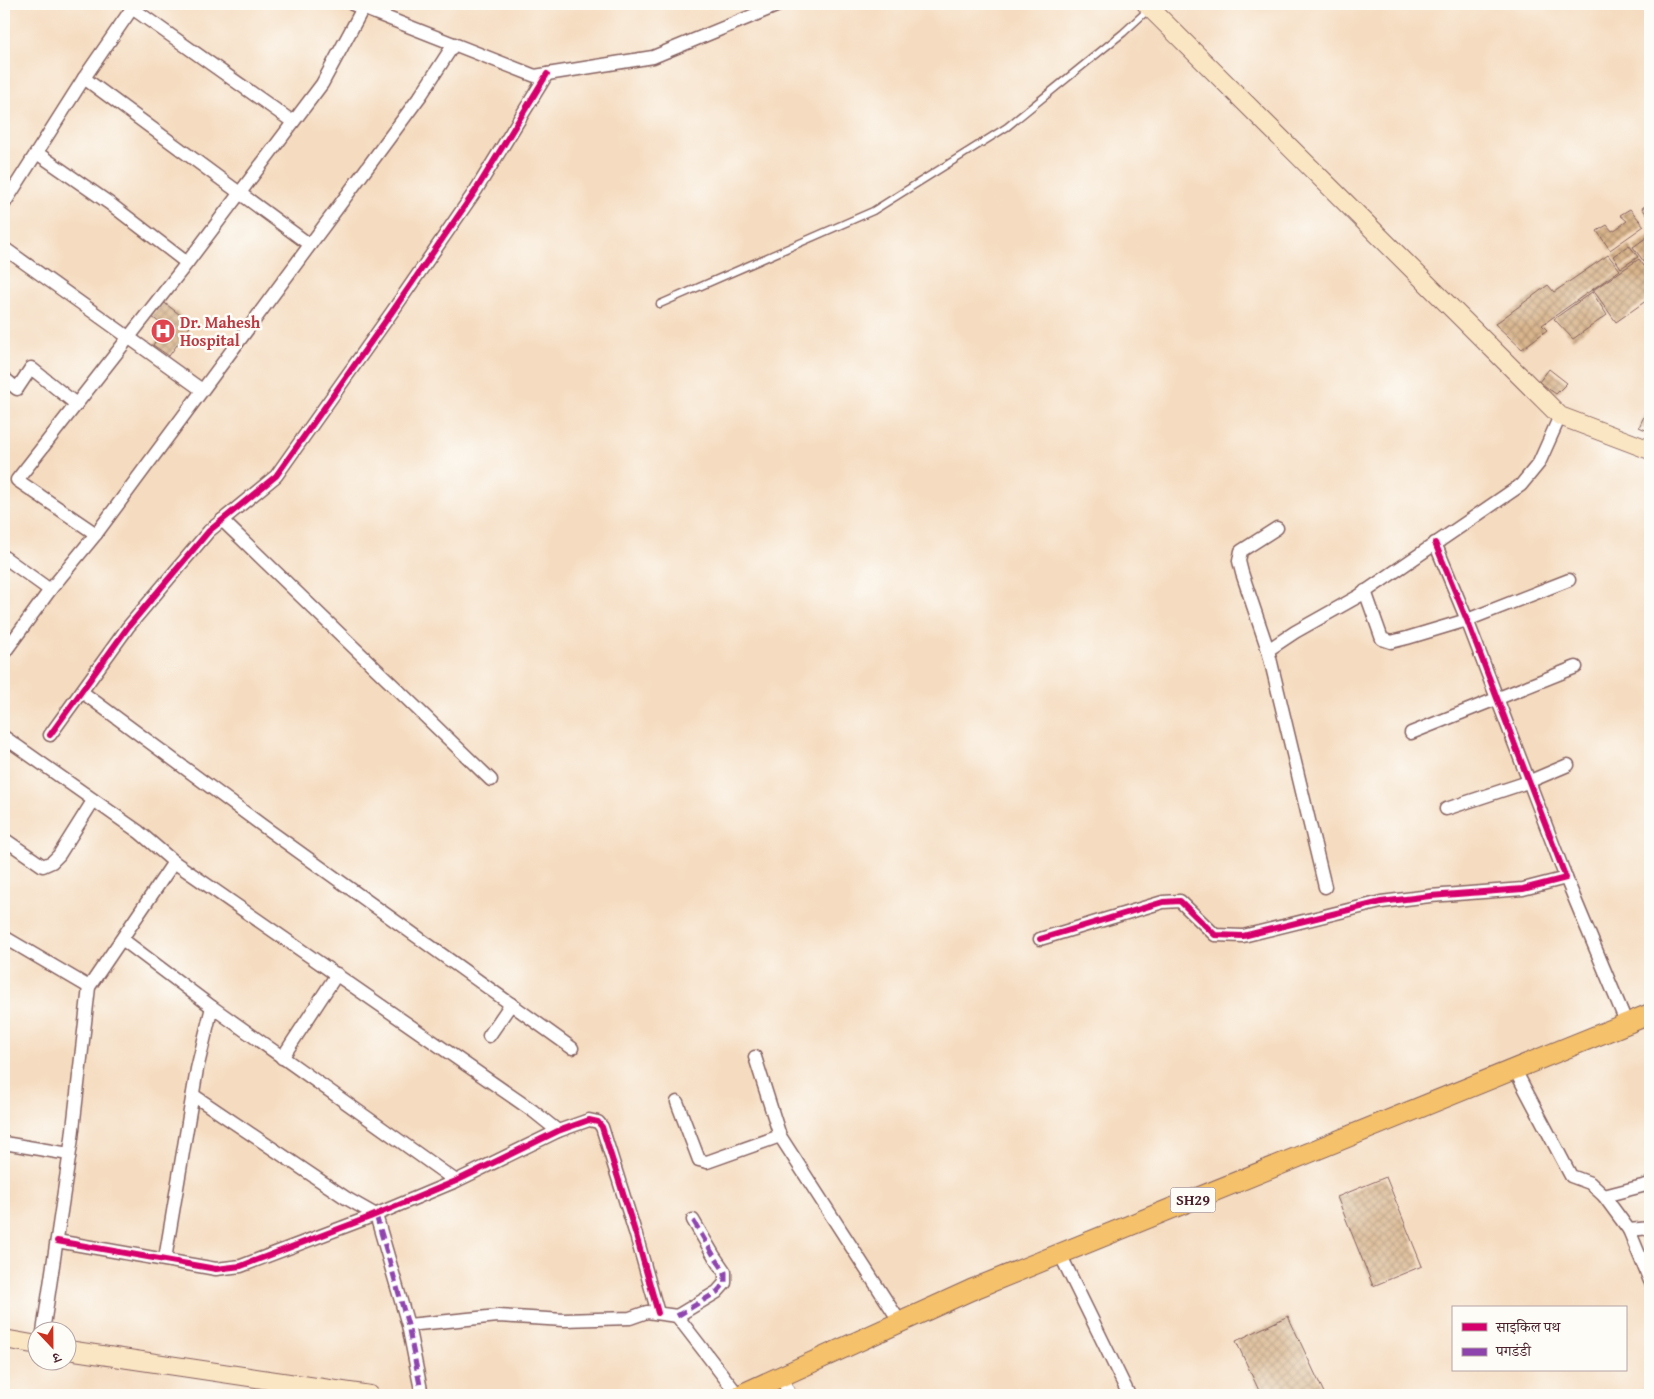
<svg xmlns="http://www.w3.org/2000/svg" width="1654" height="1399" font-family="'Gentium Book Plus','Noto Serif Devanagari',serif">
	<style>
		.building { fill: url(#building-cross-hatch) }
		.lines { fill: none; stroke-linecap: round; stroke-linejoin: round }
		.lane-casing { stroke: #86615f; stroke-width: 9 }
		.street-casing { stroke: #86615f; stroke-width: 15 }
		.secondary-casing { stroke: #86615f; stroke-width: 20 }
		.primary-casing { stroke: #86615f; stroke-width: 22 }
		.lane { stroke: #fff; stroke-width: 6 }
		.street { stroke: #fff; stroke-width: 12 }
		.secondary { stroke: #fbe6c4; stroke-width: 18 }
		.primary { stroke: #f5c16b; stroke-width: 20 }
		.quiet { stroke: #8e44ad; stroke-width: 5; stroke-dasharray: 10 5; stroke-linecap: butt }
		.cycleway-casing { stroke: #fdfcf7; stroke-width: 9 }
		.cycleway { stroke: #d6006c; stroke-width: 6 }
		.labels { text-anchor: middle; stroke-width: 5; stroke-linejoin: round; paint-order: stroke }
		.shield { fill: #fdfcf7; stroke: #806168; stroke-width: 1 }
		.shield-label { font-size: 15px; font-weight: bold; fill: #4a1f2b }
		.health-label { font-size: 16px; font-weight: bold; fill: #be3a42; stroke: #fdfcf7; text-anchor: start }
	</style>
	<defs>
		<pattern id="building-cross-hatch" width="8" height="8" patternUnits="userSpaceOnUse" patternTransform="scale(1.25)"><rect width="8" height="8" fill="#d9b68d"/><path d="M0 0l8 8M0 8l8-8" fill="none" stroke="#b29373"/></pattern>
	</defs>
	<rect width="100%" height="100%" fill="#fdfcf7"/>
	<filter id="ink" filterUnits="userSpaceOnUse"><feTurbulence type="fractalNoise" baseFrequency=".02" numOctaves="2"/><feDisplacementMap in="SourceGraphic" scale="10" xChannelSelector="R" yChannelSelector="G"/><feConvolveMatrix kernelMatrix="1 2 1 2 8 2 1 2 1" color-interpolation-filters="sRGB"/></filter>
	<filter id="wash" filterUnits="userSpaceOnUse"><feTurbulence type="fractalNoise" baseFrequency=".0096" numOctaves="4" result="noise"/><feDisplacementMap in="SourceGraphic" scale="20" xChannelSelector="R" yChannelSelector="G"/><feGaussianBlur stdDeviation="1.12" result="paint"/><feColorMatrix in="noise" values="0 0 0 0 0 0 0 0 0 0 0 0 0 0 0 0 0 1.4 0 .05"/><feComposite in="paint" operator="in"/></filter>
	<g filter="url(#wash)">
		<rect width="100%" height="100%" fill="#f5dcc0"/>
		<g id="blocks">
			<!-- building -->
			<g class="building">
				<polygon points="1650,203 1650,219 1642,208"/>
				<polygon points="1630,209 1644,226 1610,250 1597,231 1607,225 1612,231 1616,229 1627,221 1620,215"/>
				<polygon points="1650,235 1650,270 1633,247"/>
				<polygon points="1629,245 1638,257 1621,268 1613,256"/>
				<polygon points="1608,255 1620,270 1542,325 1547,330 1522,349 1495,324 1548,285 1554,292"/>
				<polygon points="1639,259 1650,274 1650,298 1616,322 1593,290"/>
				<polygon points="1592,292 1607,315 1573,339 1554,319"/>
				<polygon points="162,301 192,324 169,356 153,345 165,327 151,316"/>
				<polygon points="1549,369 1567,383 1556,394 1539,382"/>
				<polygon points="1650,404 1650,432 1639,427"/>
				<polygon points="1386,1177 1422,1266 1373,1286 1337,1197"/>
				<polygon points="1288,1316 1325,1395 1261,1395 1236,1341"/>
			</g>
		</g>
	</g>
	<g filter="url(#ink)">
		<use href="#blocks" fill-opacity="0" stroke="#86615f" stroke-width="1"/>
		<g class="lines">
			<defs>
				<polyline id="lane" points="660,304 873,211 1007,127 1123,33 1149,9"/>
				<g id="street">
					<polyline points="352,4 535,76 653,57 781,4"/>
					<polyline points="132,8 293,122"/>
					<polyline points="84,78 310,245"/>
					<polyline points="37,153 109,203 187,263"/>
					<polyline points="4,204 84,78 135,4"/>
					<polyline points="4,248 202,390"/>
					<polyline points="4,378 17,389 31,368 76,404"/>
					<polyline points="222,520 491,780"/>
					<polyline points="96,534 17,480 187,263 322,84 363,8"/>
					<polyline points="4,557 50,590"/>
					<polyline points="1365,591 1382,639 1391,642 1407,638 1467,620 1569,580"/>
					<polyline points="1268,650 1242,573 1239,561 1241,551 1277,528"/>
					<polyline points="4,653 50,590 96,534 421,95 454,44"/>
					<polyline points="82,692 263,826 572,1048"/>
					<polyline points="1411,733 1576,667"/>
					<polyline points="50,735 128,627 209,531 276,476 392,312 476,190 547,74"/>
					<polyline points="4,737 139,832 174,862 458,1059 533,1111 558,1131"/>
					<polyline points="1446,809 1528,782 1568,765"/>
					<polyline points="4,839 43,866 52,862 59,855 93,801"/>
					<polyline points="1566,878 1627,1024"/>
					<polyline points="1325,887 1268,650 1295,632 1359,596 1521,485 1539,463 1560,416"/>
					<polyline points="4,937 89,987"/>
					<polyline points="122,939 212,1007 456,1181"/>
					<polyline points="1040,939 1163,902 1180,901 1215,935 1243,936 1381,902 1430,896 1523,889 1566,878 1467,620 1435,543"/>
					<polyline points="489,1036 511,1004"/>
					<polyline points="755,1057 780,1136 900,1322"/>
					<polyline points="282,1058 337,974"/>
					<polyline points="1515,1070 1571,1176 1590,1183 1604,1196 1629,1230 1650,1281"/>
					<polyline points="193,1095 346,1198 376,1215 408,1325 422,1395"/>
					<polyline points="677,1102 699,1160 707,1162 780,1136"/>
					<polyline points="4,1143 69,1154"/>
					<polyline points="1604,1196 1650,1184"/>
					<polyline points="1629,1230 1650,1228"/>
					<polyline points="57,1241 216,1269 241,1266 370,1217 456,1181 558,1131 589,1120 598,1122 602,1127 636,1235 658,1313"/>
					<polyline points="1060,1254 1129,1395"/>
					<polyline points="165,1259 197,1069 212,1007"/>
					<polyline points="677,1316 717,1292 725,1283 725,1272 714,1256 693,1220"/>
					<polyline points="408,1325 498,1316 564,1320 630,1318 647,1312 677,1316 738,1395"/>
					<polyline points="43,1332 72,1138 89,987 174,862"/>
					<polyline points="781,1377 790,1395"/>
				</g>
				<g id="secondary">
					<polyline points="1146,4 1560,416 1650,450"/>
					<polyline points="4,1339 38,1345"/>
					<polyline points="68,1350 370,1395"/>
				</g>
				<polyline id="primary" points="740,1395 971,1290 1650,1014"/>
			</defs>
			<!-- lane casing -->
			<use href="#lane" class="lane-casing"/>
			<!-- street casing -->
			<use href="#street" class="street-casing"/>
			<!-- secondary casing -->
			<use href="#secondary" class="secondary-casing"/>
			<!-- primary casing -->
			<use href="#primary" class="primary-casing"/>
			<!-- lane -->
			<use href="#lane" class="lane"/>
			<!-- street -->
			<use href="#street" class="street"/>
			<!-- secondary -->
			<use href="#secondary" class="secondary"/>
			<!-- primary -->
			<use href="#primary" class="primary"/>
			<!-- quiet -->
			<g class="quiet">
				<polyline points="376,1215 408,1325 422,1395"/>
				<polyline points="677,1316 717,1292 725,1283 725,1272 714,1256 693,1220"/>
			</g>
			<defs>
				<g id="cycleway">
					<polyline points="50,735 128,627 209,531 276,476 392,312 476,190 547,74"/>
					<polyline points="1040,939 1163,902 1180,901 1215,935 1243,936 1381,902 1430,896 1523,889 1566,878 1467,620 1435,543"/>
					<polyline points="57,1241 216,1269 241,1266 370,1217 456,1181 558,1131 589,1120 598,1122 602,1127 636,1235 658,1313"/>
				</g>
			</defs>
			<!-- cycleway casing -->
			<use href="#cycleway" class="cycleway-casing"/>
			<!-- cycleway -->
			<use href="#cycleway" class="cycleway"/>
		</g>
	</g>
	<!-- icons -->
	<defs>
		<symbol id="hospital-disc" viewBox="-11 -11 22 22"><circle r="9.5" fill="#e0444e" stroke="#fdfcf7"/><path d="M-5-5h3v3.5h4V-5h3V5h-3V1.5h-4V5h-3Z" fill="#fff"/></symbol>
	</defs>
	<g fill-rule="evenodd">
		<use href="#hospital-disc" x="149" y="317" width="28" height="28"/>
	</g>
	<g class="labels">
		<!-- shield labels -->
		<rect class="shield" x="1170.5" y="1187.5" width="45" height="25" rx="4"/>
		<g class="shield-label">
			<text x="1193" y="1205">SH29</text>
		</g>
		<!-- health labels -->
		<g class="health-label">
			<text x="180" y="328">Dr. Mahesh<tspan x="180" dy="18">Hospital</tspan></text>
		</g>
	</g>
	<!-- margin -->
	<rect width="1654" height="1399" fill="none" stroke="#fdfcf7" stroke-width="20"/>
	<!-- legend -->
	<rect x="1452" y="1306" width="175" height="65" fill="#fdfcf7" stroke="#b5a4a5"/>
	<rect x="1462" y="1323" width="25" height="8" fill="#d6006c" stroke="#b5a4a5"/>
	<text x="1496" y="1332" font-size="15" fill="#4a1f2b">साइकिल पथ</text>
	<rect x="1462" y="1348" width="25" height="8" fill="#8e44ad" stroke="#b5a4a5"/>
	<text x="1496" y="1356" font-size="15" fill="#4a1f2b">पगडंडी</text>
	<!-- north arrow -->
	<g transform="translate(52 1346) rotate(158)"><circle r="24" fill="#fdfcf7" stroke="#b5a4a5"/>
	<path d="M0-4L9 19L0 12L-9 19Z" fill="#c8321e"/>
	<text y="-8" font-size="14" font-weight="bold" text-anchor="middle" fill="#4a1f2b">उ</text>
	</g>
</svg>
